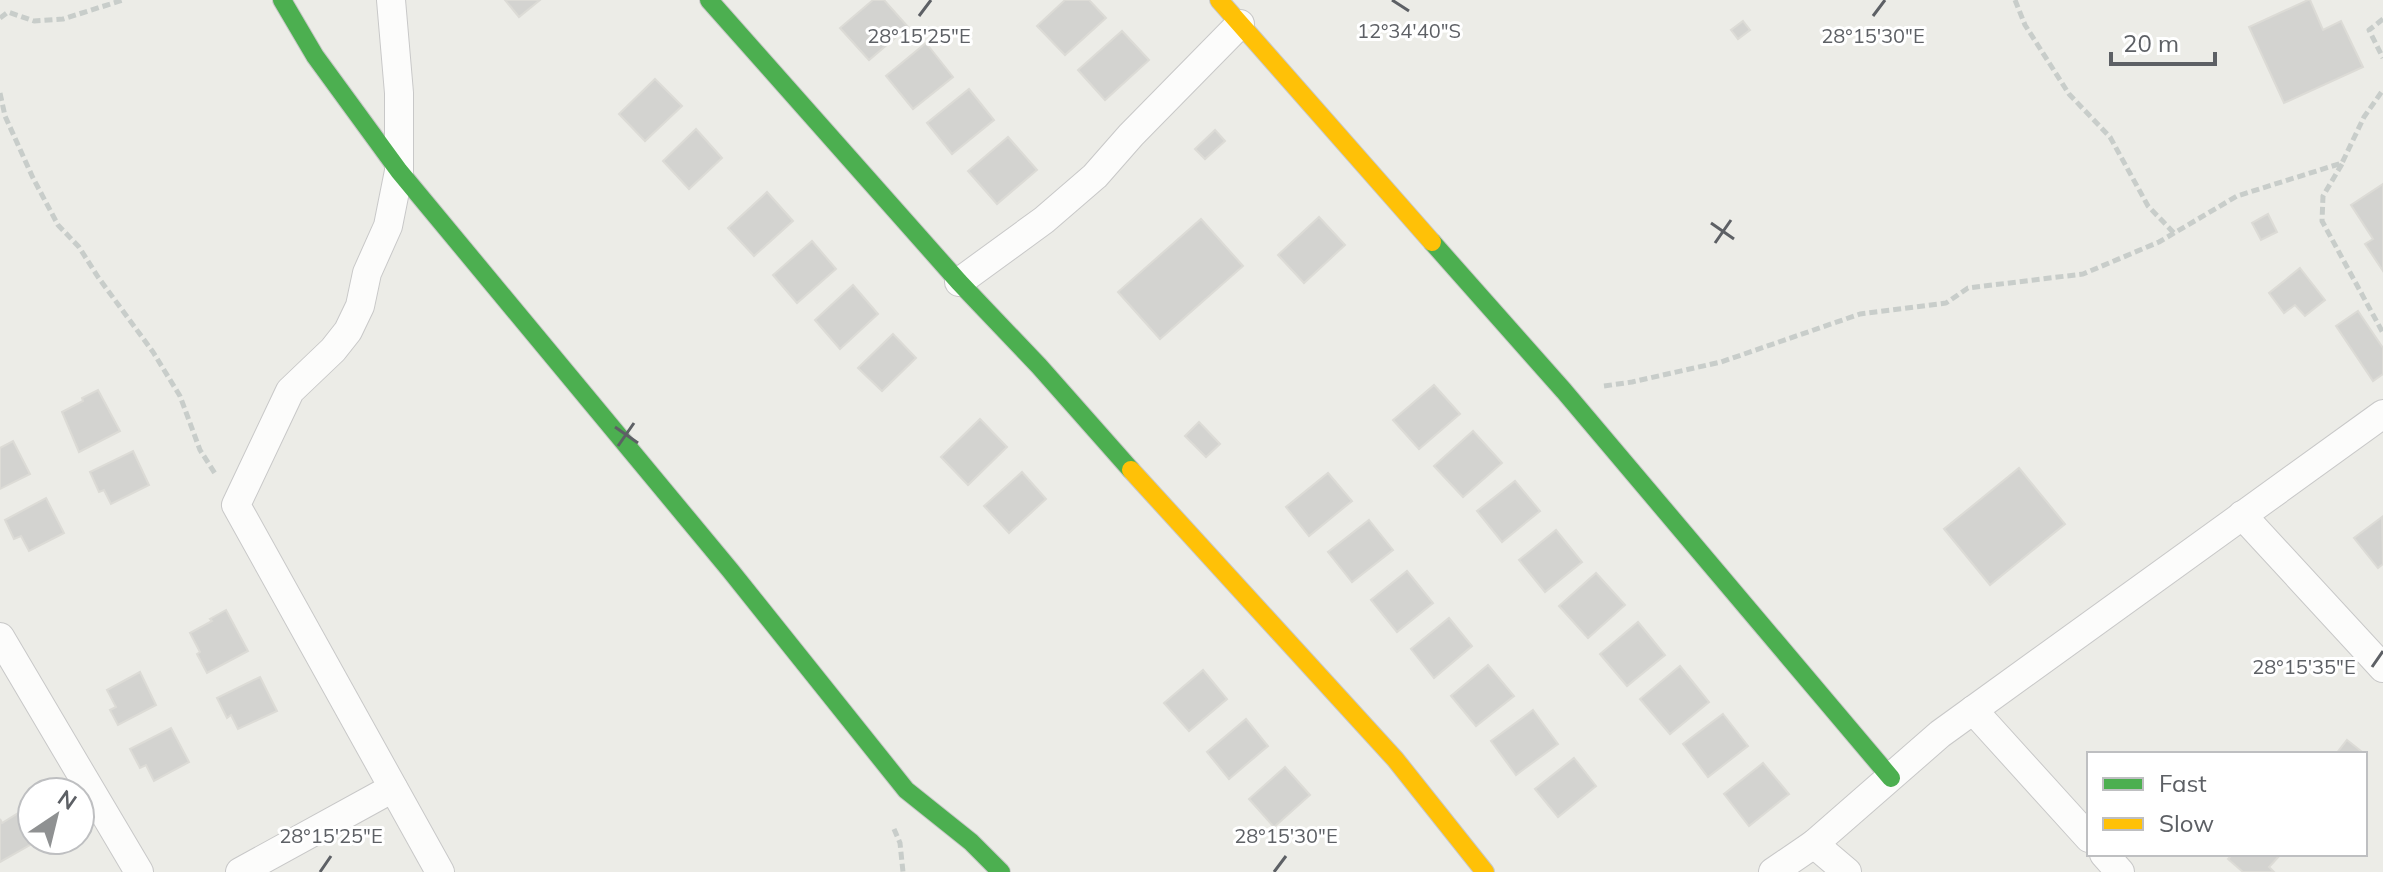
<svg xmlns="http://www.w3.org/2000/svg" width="2383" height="872" font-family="Mulish,sans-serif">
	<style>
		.building { fill: #d3d3d0; stroke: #dcdbd6; stroke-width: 2 }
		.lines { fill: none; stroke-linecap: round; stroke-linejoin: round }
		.street-casing { stroke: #c8c8c8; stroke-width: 30 }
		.fast-casing { stroke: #c8c8c8; stroke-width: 20 }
		.slow-casing { stroke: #c8c8c8; stroke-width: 20 }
		.path { stroke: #c8cdca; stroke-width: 5; stroke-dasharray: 8 4; stroke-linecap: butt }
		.street { stroke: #fcfcfb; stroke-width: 28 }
		.fast { stroke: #4caf50; stroke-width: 18 }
		.slow { stroke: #ffc107; stroke-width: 18 }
		.ticks { fill: none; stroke: #5d6065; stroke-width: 3 }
		.ticks-label { font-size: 20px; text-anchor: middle; fill: #5d6065; stroke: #fff; stroke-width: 6; stroke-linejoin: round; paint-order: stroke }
	</style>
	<rect width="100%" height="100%" fill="#ecece7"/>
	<!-- building -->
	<g class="building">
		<polygon points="505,0 540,0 519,17"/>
		<polygon points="873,0 884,0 908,27 869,60 840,28"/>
		<polygon points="1065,0 1089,0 1106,18 1065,55 1037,26"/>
		<polygon points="2308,0 2310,0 2323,30 2341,21 2363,67 2284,103 2249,27"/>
		<polygon points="1743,21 1750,30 1738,39 1731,30"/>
		<polygon points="1122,31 1149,60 1105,100 1078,70"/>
		<polygon points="926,43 953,77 913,109 886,76"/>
		<polygon points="655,79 682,106 645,141 619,114"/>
		<polygon points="969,89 994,120 952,154 927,123"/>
		<polygon points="696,129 722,158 689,189 663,161"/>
		<polygon points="1215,130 1225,141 1205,159 1195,149"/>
		<polygon points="1008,137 1037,170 997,204 968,171"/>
		<polygon points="2383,184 2383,271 2365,244 2373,239 2351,205"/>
		<polygon points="767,192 793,221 754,256 728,228"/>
		<polygon points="2268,214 2277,232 2261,240 2252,223"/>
		<polygon points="1319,217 1345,245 1304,283 1278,255"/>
		<polygon points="1201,219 1243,266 1160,339 1118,292"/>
		<polygon points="812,241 836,269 797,303 773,275"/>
		<polygon points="2300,268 2325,300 2305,316 2295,305 2284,313 2269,293"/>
		<polygon points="853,285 878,314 840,349 815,320"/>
		<polygon points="2358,311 2383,348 2383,374 2373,381 2336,326"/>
		<polygon points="893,334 916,358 882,391 858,368"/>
		<polygon points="1434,385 1460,414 1419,449 1393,420"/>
		<polygon points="98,390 120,431 79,452 62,412 83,401 82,398"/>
		<polygon points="980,419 1007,447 968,485 941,457"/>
		<polygon points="1199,422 1220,444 1206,457 1185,436"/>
		<polygon points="1473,431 1502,463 1463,497 1434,466"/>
		<polygon points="13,441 30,474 0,489 0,448"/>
		<polygon points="133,451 149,485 111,504 104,490 99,492 90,472"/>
		<polygon points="2019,468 2065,524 1990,585 1944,529"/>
		<polygon points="1022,472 1046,499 1009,533 984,506"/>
		<polygon points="1328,473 1352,501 1309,536 1286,507"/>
		<polygon points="1515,481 1540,511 1502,542 1477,511"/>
		<polygon points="46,498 64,533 29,551 21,536 14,539 5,520"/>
		<polygon points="2382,517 2383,564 2378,568 2354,538"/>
		<polygon points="1369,520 1393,550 1352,582 1328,552"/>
		<polygon points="1556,530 1582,562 1545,592 1519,560"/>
		<polygon points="1407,571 1433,603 1397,632 1371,600"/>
		<polygon points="1596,573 1625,605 1588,638 1559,606"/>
		<polygon points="226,610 248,651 207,673 197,654 200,652 190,633 212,621 210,619"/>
		<polygon points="1449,618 1472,646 1434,678 1411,649"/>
		<polygon points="1638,622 1665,655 1627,686 1600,654"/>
		<polygon points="1488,665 1514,696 1476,726 1451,696"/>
		<polygon points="1680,666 1709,702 1670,734 1640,699"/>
		<polygon points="1203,670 1227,699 1189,731 1164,703"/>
		<polygon points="140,672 156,705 118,725 110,710 116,707 107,690"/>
		<polygon points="260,677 277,711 238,729 231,715 227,718 217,698"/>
		<polygon points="1533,710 1558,744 1516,775 1491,741"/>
		<polygon points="1723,714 1748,746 1708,777 1683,744"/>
		<polygon points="1246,719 1268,746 1229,779 1207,752"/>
		<polygon points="171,728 189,762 154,781 146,765 140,768 130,749"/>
		<polygon points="2347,740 2361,751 2358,754 2336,754"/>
		<polygon points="1574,758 1596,786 1558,817 1535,789"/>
		<polygon points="1763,763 1789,794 1749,826 1724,794"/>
		<polygon points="1285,767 1310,795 1274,827 1249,799"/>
		<polygon points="20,812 32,833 32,840 37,841 0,862 0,819 2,823"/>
		<polygon points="2233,854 2281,854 2269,867 2274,872 2243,872 2228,859"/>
	</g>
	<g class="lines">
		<defs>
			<g id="street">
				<polyline points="391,0 399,93 399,171 388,226 367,273 360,306 348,331 333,350 290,391 236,505 440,872"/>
				<polyline points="959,282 1044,220 1095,176 1131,135 1240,24"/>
				<polyline points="2242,515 2383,668"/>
				<polyline points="0,637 139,872"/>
				<polyline points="1973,710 2089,838"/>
				<polyline points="1814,844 1847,872"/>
				<polyline points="2104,854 2120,872"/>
				<polyline points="240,872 393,788"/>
				<polyline points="1773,872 1814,844 1940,734 2383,414"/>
			</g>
			<g id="fast">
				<polyline points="282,0 315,56 399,171 730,570 906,790 971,842 1001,872"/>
				<polyline points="709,0 959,282 1039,366 1131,470"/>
				<polyline points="1432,242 1564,391 1891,778"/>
			</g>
			<g id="slow">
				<polyline points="1219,0 1432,242"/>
				<polyline points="1131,470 1395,759 1485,872"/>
			</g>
		</defs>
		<!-- street casing -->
		<use href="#street" class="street-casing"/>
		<!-- fast casing -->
		<use href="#fast" class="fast-casing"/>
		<!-- slow casing -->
		<use href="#slow" class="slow-casing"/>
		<!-- path -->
		<g class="path">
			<polyline points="2015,0 2025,25 2069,94 2110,137 2148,206 2174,233"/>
			<polyline points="0,18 8,12 34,21 63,19 123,0"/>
			<polyline points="2383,19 2369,30 2383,58"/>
			<polyline points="0,93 5,116 33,178 58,225 79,247 98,277 153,352 180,396 200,450 216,475"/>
			<polyline points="2342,164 2323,196 2322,221 2383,333"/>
			<polyline points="1604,386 1632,382 1721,362 1860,314 1946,303 1968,288 2083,274 2159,242 2237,196 2342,163 2364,117 2383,90"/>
			<polyline points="894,829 900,843 903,872"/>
		</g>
		<!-- street -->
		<use href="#street" class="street"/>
		<!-- fast -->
		<use href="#fast" class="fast"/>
		<!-- slow -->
		<use href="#slow" class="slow"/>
	</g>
	<!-- ticks -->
	<path class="ticks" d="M1392,0L1409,11M919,16L931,0M1873,16L1885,0M1711,223L1734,239M1715,243L1731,220M615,427L638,443M618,446L634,423M2372,667L2383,651M320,872L331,856M1274,872L1286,856"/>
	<g class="ticks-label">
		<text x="1409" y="38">12°34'40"S</text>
		<text x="919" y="43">28°15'25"E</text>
		<text x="1873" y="43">28°15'30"E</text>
		<text x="2304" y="674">28°15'35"E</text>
		<text x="331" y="843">28°15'25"E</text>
		<text x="1286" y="843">28°15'30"E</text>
	</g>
	<!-- legend -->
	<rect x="2087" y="752" width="280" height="104" fill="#ffffff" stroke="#bebfc1" stroke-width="2"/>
	<rect x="2103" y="778" width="40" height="12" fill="#4caf50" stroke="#bebfc1" stroke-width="2"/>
	<text x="2159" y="792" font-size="24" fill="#5d6065">Fast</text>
	<rect x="2103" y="818" width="40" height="12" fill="#ffc107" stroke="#bebfc1" stroke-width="2"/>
	<text x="2159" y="832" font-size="24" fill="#5d6065">Slow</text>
	<!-- north arrow -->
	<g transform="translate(56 816) rotate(35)"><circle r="38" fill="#ffffff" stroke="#bebfc1" stroke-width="2"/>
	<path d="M0-6L14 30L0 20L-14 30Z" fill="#8f9192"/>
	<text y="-12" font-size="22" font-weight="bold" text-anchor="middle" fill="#5d6065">N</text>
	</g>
	<!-- scale -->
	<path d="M2111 52v12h104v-12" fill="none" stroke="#5d6065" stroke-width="4"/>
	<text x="2123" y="52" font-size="24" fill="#5d6065" stroke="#ffffff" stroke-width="6" paint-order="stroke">20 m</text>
</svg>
